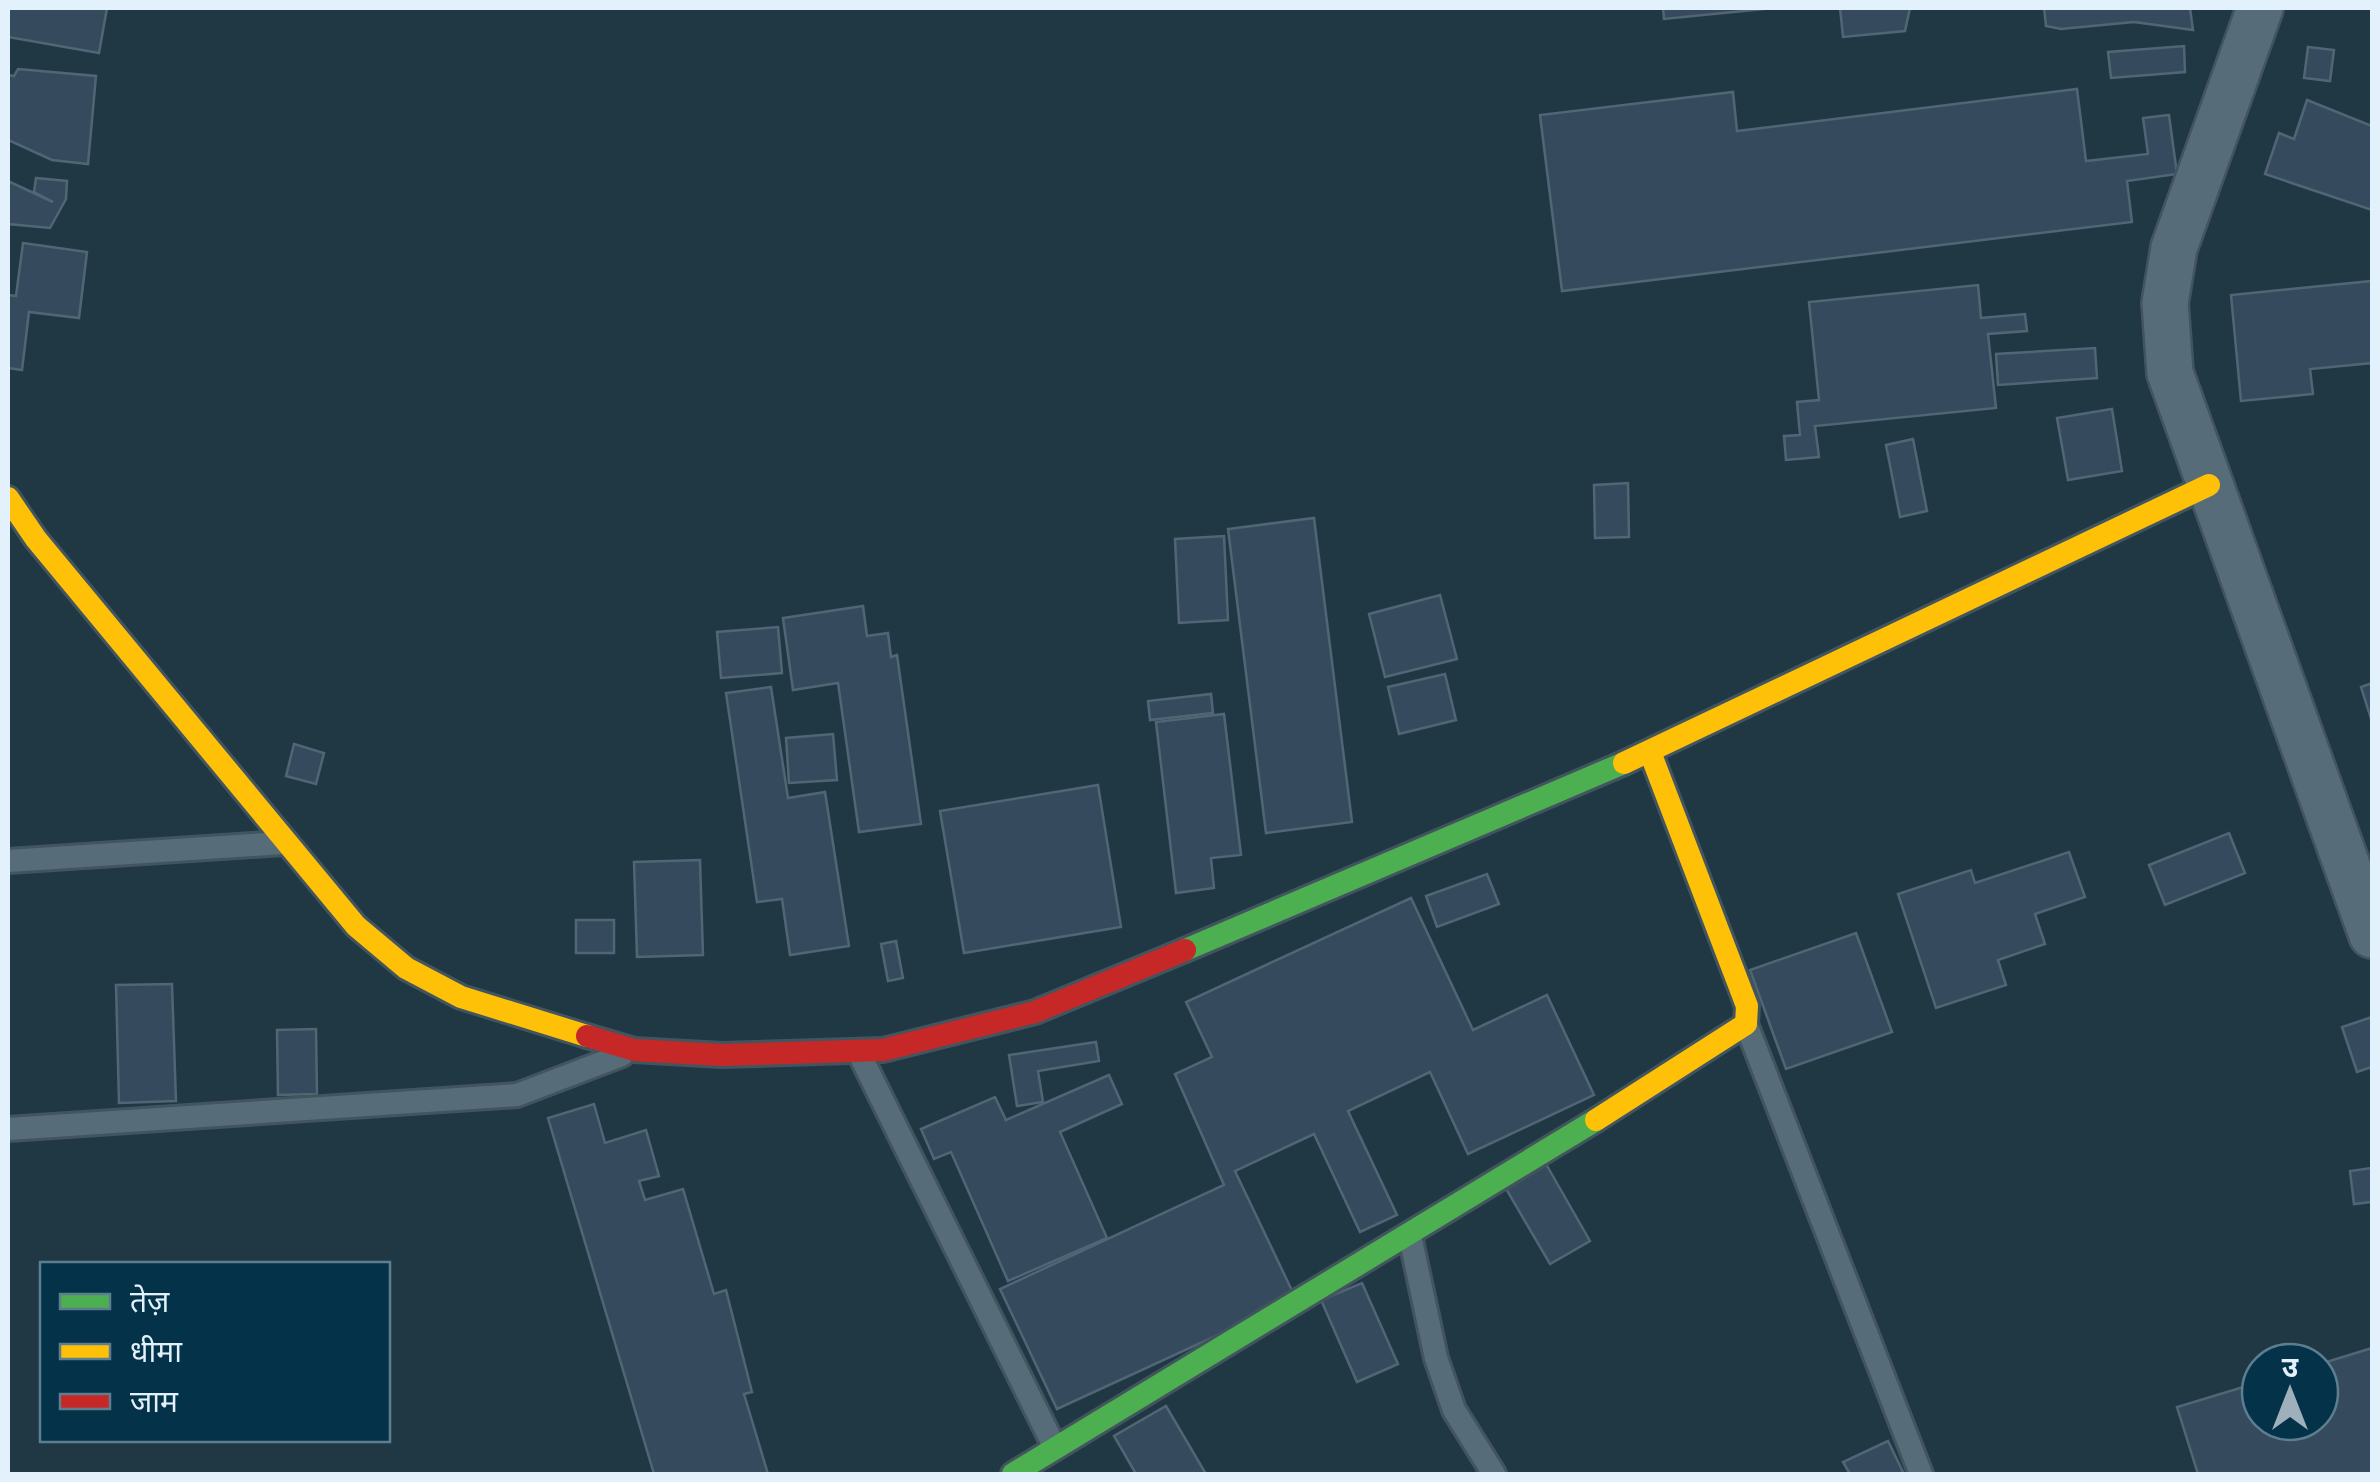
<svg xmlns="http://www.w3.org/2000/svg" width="2380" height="1482" font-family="'Asap Condensed','Noto Sans Devanagari',sans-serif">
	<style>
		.building { fill: #354b5d; stroke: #516575; stroke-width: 2.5 }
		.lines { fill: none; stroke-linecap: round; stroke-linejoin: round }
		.lane-casing { stroke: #42555f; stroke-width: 28 }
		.street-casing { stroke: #42555f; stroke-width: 50 }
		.fast-casing { stroke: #42555f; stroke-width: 28 }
		.slow-casing { stroke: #42555f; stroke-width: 28 }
		.jam-casing { stroke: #42555f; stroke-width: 28 }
		.lane { stroke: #566d79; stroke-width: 22 }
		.street { stroke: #566d79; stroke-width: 45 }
		.fast { stroke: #4caf50; stroke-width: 22 }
		.slow { stroke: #ffc107; stroke-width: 22 }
		.jam { stroke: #c62828; stroke-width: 22 }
	</style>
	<rect width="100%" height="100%" fill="#203844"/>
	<!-- building -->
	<g class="building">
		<polygon points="8,8 107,8 99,53 8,37"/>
		<polygon points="1663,8 1774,8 1664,19"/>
		<polygon points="1840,8 1910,8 1905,31 1843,37"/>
		<polygon points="2044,8 2190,8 2193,30 2134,22 2061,29 2046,26"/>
		<polygon points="2184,46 2185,72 2111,78 2108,52"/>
		<polygon points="2308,47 2334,50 2330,81 2304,78"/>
		<polygon points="18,69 96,76 88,164 52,160 8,140 8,75 14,76"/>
		<polygon points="2077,89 2086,161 2148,154 2143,118 2169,115 2177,174 2127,181 2132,222 1562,291 1540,115 1733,92 1737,131"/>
		<polygon points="2307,100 2372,126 2372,210 2265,174 2279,133 2294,139"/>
		<polygon points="36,178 67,181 66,199 50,228 8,224 8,181 53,202 34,192"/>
		<polygon points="23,243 87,252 79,318 29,312 22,370 8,368 8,295 16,296"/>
		<polygon points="2372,281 2372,363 2310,369 2313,394 2241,401 2231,295"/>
		<polygon points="1978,285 1981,318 2025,314 2027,331 1988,334 1996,408 1815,426 1819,457 1786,460 1784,436 1800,435 1797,402 1819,400 1809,302"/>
		<polygon points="2095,348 2097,378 1998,385 1996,354"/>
		<polygon points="2112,409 2122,471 2068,480 2057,418"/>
		<polygon points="1913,439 1927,511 1900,517 1886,445"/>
		<polygon points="1628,483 1629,537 1595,538 1594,485"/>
		<polygon points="1314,518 1352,822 1266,833 1228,529"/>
		<polygon points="1224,536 1228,620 1179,623 1175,539"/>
		<polygon points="1440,595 1457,659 1385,677 1369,614"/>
		<polygon points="863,606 867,636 888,633 891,657 897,655 921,824 859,832 838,683 793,690 783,618"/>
		<polygon points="778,627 782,673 721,678 717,632"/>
		<polygon points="1445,674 1456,720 1399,734 1388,687"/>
		<polygon points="2372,683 2372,722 2361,687"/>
		<polygon points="771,687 788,798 825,792 849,946 790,955 782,899 757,902 726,693"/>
		<polygon points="1211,694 1213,713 1150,720 1148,701"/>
		<polygon points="1224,714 1241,855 1211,858 1214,888 1176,893 1156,722"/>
		<polygon points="833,734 837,780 789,783 786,738"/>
		<polygon points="294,744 324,753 316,784 286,776"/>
		<polygon points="1098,785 1121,927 964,953 940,811"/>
		<polygon points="2229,833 2245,873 2165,905 2149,865"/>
		<polygon points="2069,852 2085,897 2035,914 2045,944 1998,960 2006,985 1936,1008 1898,894 1971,870 1975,883"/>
		<polygon points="700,860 703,955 637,957 634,862"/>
		<polygon points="1487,874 1499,904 1437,927 1426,896"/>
		<polygon points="1411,898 1473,1030 1547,995 1594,1095 1468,1154 1430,1072 1348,1111 1397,1215 1360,1232 1314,1134 1235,1171 1296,1299 1057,1409 1000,1289 1224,1185 1175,1074 1212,1057 1186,1002"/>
		<rect x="576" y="920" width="38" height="33"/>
		<polygon points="1856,933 1892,1032 1786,1069 1750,970"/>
		<polygon points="896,941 903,978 888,981 881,944"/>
		<polygon points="172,984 176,1101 119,1103 116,985"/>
		<polygon points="2372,1017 2372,1067 2357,1072 2342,1027"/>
		<polygon points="316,1029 317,1094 278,1095 277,1030"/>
		<polygon points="1096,1042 1099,1061 1038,1071 1043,1102 1017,1106 1009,1055"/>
		<polygon points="1109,1075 1122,1104 1060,1132 1107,1238 1008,1281 951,1152 934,1159 921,1129 995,1097 1006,1120"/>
		<polygon points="594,1104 605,1143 646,1130 659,1176 639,1181 645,1200 683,1189 714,1294 726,1290 752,1392 744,1394 768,1474 654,1474 548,1118"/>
		<polygon points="1546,1164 1590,1241 1550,1264 1505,1187"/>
		<polygon points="2372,1168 2372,1202 2354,1204 2350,1171"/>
		<polygon points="1362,1283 1398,1364 1357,1382 1321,1300"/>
		<polygon points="2372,1348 2372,1474 2198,1474 2177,1407 2260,1382 2260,1422 2320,1422 2320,1364"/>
		<polygon points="1166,1406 1206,1474 1136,1474 1114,1436"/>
		<polygon points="1888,1441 1904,1474 1850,1474 1843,1462"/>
	</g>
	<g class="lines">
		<defs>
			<g id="lane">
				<polyline points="8,861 283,843"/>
				<polyline points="1746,1024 1921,1474"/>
				<polyline points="859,1053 1055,1448"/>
				<polyline points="8,1129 517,1095 622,1055"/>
				<polyline points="1410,1236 1436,1358 1454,1410 1494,1474"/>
			</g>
			<polyline id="street" points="2260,8 2174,248 2165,303 2170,373 2372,935"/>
			<g id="fast">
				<polyline points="1185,950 1624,763"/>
				<polyline points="1013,1474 1596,1120"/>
			</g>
			<g id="slow">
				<polyline points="8,498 36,539 356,926 406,968 461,997 587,1036"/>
				<polyline points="1624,763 2209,485"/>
				<polyline points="1596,1120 1746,1024 1747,1006 1650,752"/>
			</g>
			<polyline id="jam" points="587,1036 634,1050 722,1055 883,1050 1035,1012 1185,950"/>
		</defs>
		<!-- lane casing -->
		<use href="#lane" class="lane-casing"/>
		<!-- street casing -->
		<use href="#street" class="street-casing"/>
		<!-- fast casing -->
		<use href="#fast" class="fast-casing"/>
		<!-- slow casing -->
		<use href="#slow" class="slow-casing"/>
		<!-- jam casing -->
		<use href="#jam" class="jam-casing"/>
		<!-- lane -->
		<use href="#lane" class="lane"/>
		<!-- street -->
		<use href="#street" class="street"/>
		<!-- fast -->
		<use href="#fast" class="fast"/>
		<!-- slow -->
		<use href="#slow" class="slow"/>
		<!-- jam -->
		<use href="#jam" class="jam"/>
	</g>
	<!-- border -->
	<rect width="2380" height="1482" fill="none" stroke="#e2f1fb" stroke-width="20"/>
	<!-- legend -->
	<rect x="40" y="1262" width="350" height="180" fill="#043248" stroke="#5d7e90" stroke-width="2.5"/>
	<rect x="60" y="1294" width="50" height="15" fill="#4caf50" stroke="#5d7e90" stroke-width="2.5"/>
	<text x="130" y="1312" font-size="30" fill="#e2f1fb">तेज़</text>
	<rect x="60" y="1344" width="50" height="15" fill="#ffc107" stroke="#5d7e90" stroke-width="2.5"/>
	<text x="130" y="1362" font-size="30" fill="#e2f1fb">धीमा</text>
	<rect x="60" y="1394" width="50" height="15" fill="#c62828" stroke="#5d7e90" stroke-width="2.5"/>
	<text x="130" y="1412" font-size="30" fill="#e2f1fb">जाम</text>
	<!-- north arrow -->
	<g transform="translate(2290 1392)"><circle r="48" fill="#043248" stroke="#5d7e90" stroke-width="2.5"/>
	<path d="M0-8L18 38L0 25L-18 38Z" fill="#9eb0bb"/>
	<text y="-15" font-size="28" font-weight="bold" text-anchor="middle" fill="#e2f1fb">उ</text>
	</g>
</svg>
